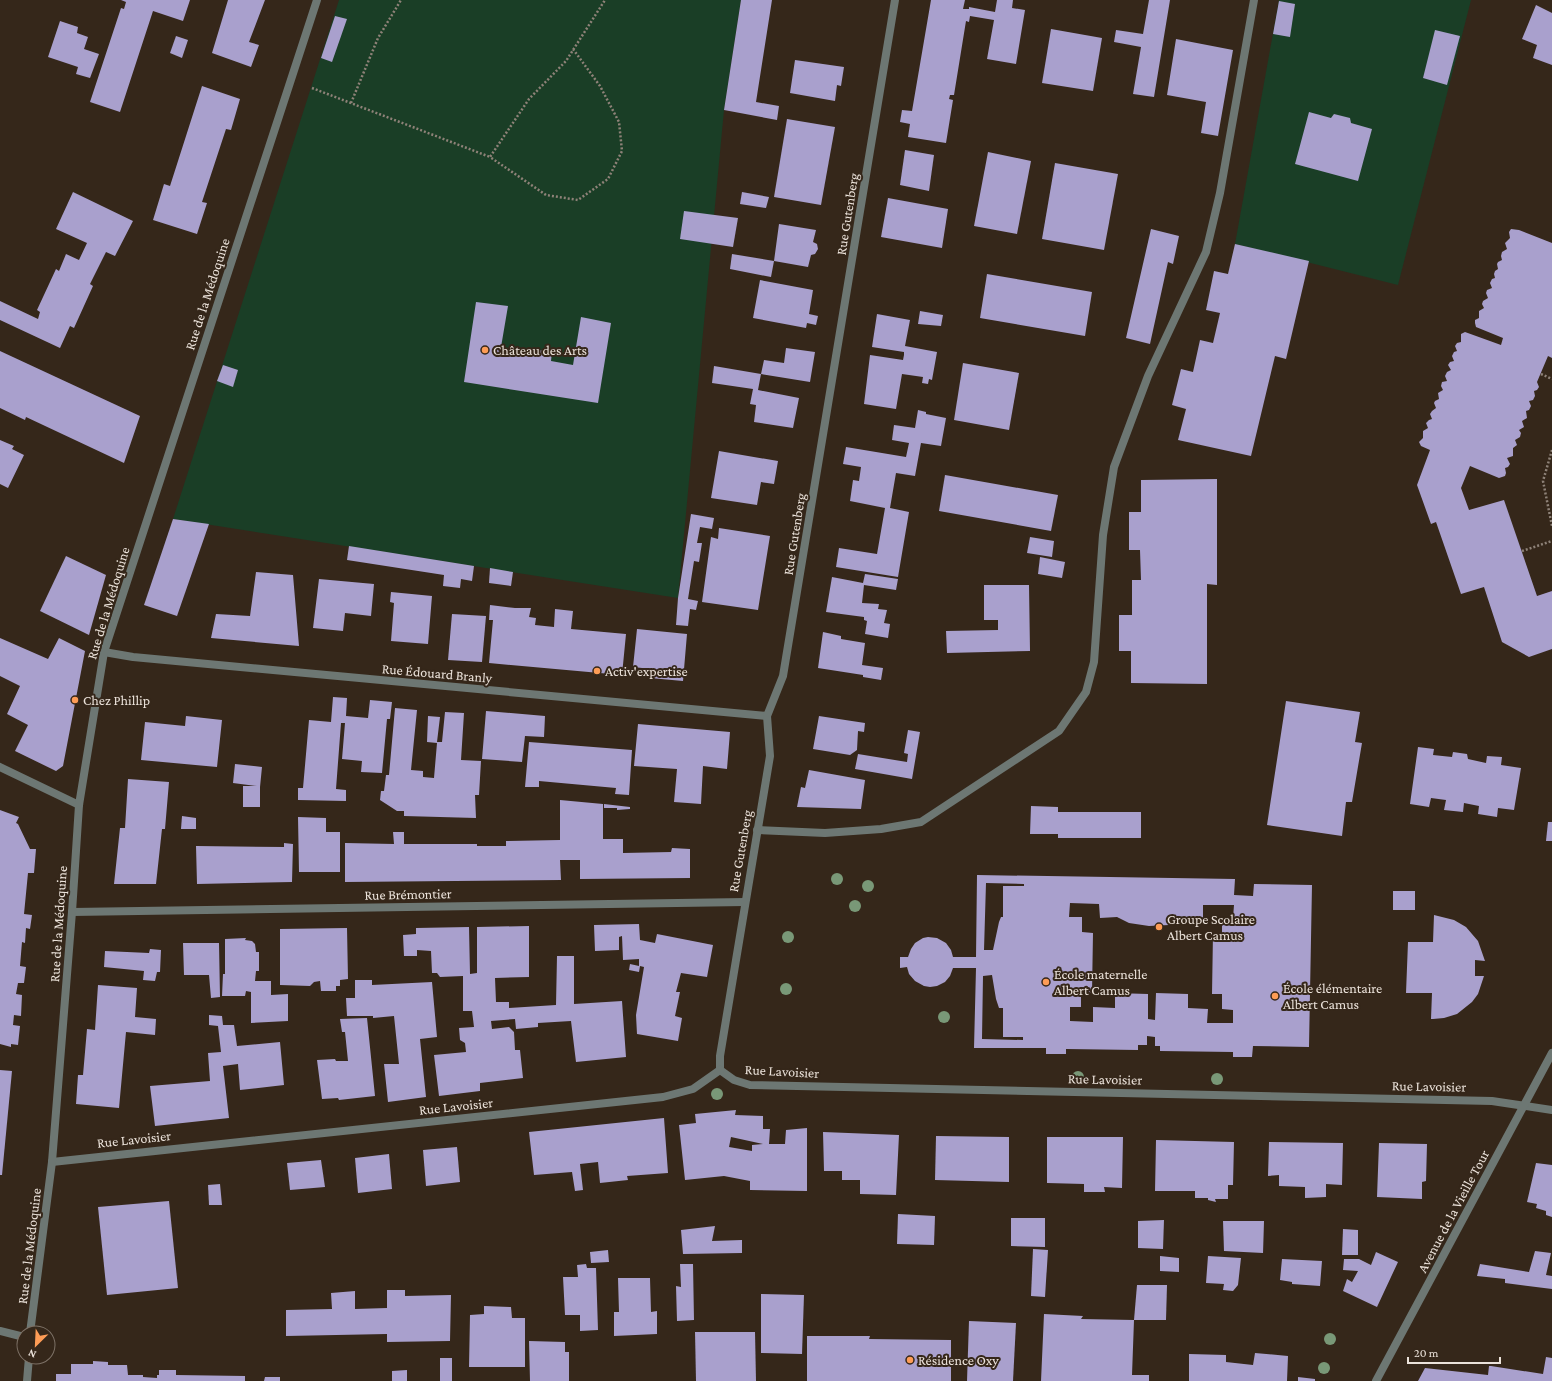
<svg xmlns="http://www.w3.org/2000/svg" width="1552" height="1381" font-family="'Crimson Pro',serif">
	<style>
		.green { fill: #1a3e26 }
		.building { fill: #a9a0cd; fill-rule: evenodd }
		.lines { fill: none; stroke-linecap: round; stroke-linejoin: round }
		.path { stroke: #8e8278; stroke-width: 2.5; stroke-dasharray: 2 2; stroke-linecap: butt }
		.service { stroke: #6d7773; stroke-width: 8 }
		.minor { stroke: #6d7773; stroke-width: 8 }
		.tertiary { stroke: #6d7773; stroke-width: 8 }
		.tree { fill: #799877 }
		.poi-dot { fill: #fd9c56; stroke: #35271a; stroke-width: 1.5 }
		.labels { text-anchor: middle; stroke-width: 4; stroke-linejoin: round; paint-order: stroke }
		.street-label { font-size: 14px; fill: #ebe2da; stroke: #35271a }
		.poi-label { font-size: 14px; fill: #ebe2da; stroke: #35271a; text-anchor: start }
	</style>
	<rect width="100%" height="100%" fill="#35271a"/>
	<!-- green -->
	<g class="green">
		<polygon points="339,0 741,0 724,110 678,598 173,519"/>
		<polygon points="1279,0 1471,0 1398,285 1235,244"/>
	</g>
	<!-- building -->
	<g class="building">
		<polygon points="121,0 190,0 183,21 153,11 120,112 90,102 121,8 124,9 126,2"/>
		<polygon points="228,0 265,0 249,42 259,45 251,67 212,53"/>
		<polygon points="741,0 772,0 756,102 779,106 777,120 724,110"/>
		<polygon points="931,0 965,0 963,9 969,9 969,7 995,12 997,0 1013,0 1012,8 1025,10 1016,64 987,59 994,20 970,16 969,22 966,21 954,95 950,95 949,99 953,100 946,143 908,137 910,124 900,122 902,110 912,111"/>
		<polygon points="1149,0 1170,0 1154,97 1133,94 1141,47 1114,42 1116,30 1143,34"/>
		<polygon points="1279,1 1295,4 1290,37 1273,34"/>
		<polygon points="1536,5 1552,13 1552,65 1533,58 1537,45 1522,39"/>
		<polygon points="335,16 347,19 332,62 321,58"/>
		<polygon points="60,21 78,27 77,33 88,37 84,49 99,54 90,78 76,74 78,67 48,57"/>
		<polygon points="1051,29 1102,38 1093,91 1042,83"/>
		<polygon points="1435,30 1460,36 1447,85 1423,78"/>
		<polygon points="176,36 188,40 182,58 170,53"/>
		<polygon points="1176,39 1233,50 1218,136 1201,133 1206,102 1167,95"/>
		<polygon points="795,60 844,67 841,86 837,85 835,101 790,93"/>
		<polygon points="202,86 240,99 231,130 226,129 202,202 207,203 197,234 153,220 164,184 170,186"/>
		<polygon points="1309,112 1331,118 1334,114 1350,118 1351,123 1372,129 1358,181 1295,164"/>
		<polygon points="787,119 835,127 821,205 774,197"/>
		<polygon points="905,150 934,155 929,191 900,185"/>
		<polygon points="988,152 1031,161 1017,234 974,226"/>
		<polygon points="1055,163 1118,174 1104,250 1042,239"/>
		<polygon points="73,192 133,221 115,256 106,252 90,284 93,286 74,328 70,326 60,348 0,320 0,301 38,319 40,312 37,310 56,269 59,271 66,254 79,260 87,243 56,229"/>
		<polygon points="742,192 769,197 766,208 740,204"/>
		<polygon points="888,198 948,209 942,248 881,237"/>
		<polygon points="684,211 738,218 733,247 680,239"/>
		<polygon points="779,224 816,230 813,242 817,244 818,249 815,254 811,255 808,267 774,261"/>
		<polygon points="1151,229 1179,236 1173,264 1168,262 1150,344 1126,338"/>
		<polygon points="1511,229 1519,230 1552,243 1552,358 1548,356 1537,382 1539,387 1537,390 1534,391 1535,396 1533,400 1529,401 1531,406 1529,410 1526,411 1527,418 1522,421 1524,427 1519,430 1521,433 1520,437 1515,440 1517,445 1513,448 1513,456 1507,458 1510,464 1508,467 1505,468 1506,473 1505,476 1499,478 1470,466 1461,488 1469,510 1504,500 1537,596 1552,591 1552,649 1529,657 1502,642 1484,587 1461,594 1436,522 1431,524 1417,485 1430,450 1421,446 1419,442 1423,438 1423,431 1428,428 1426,423 1429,420 1432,419 1430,414 1432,411 1436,408 1434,403 1435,401 1439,399 1438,393 1443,390 1441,386 1442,382 1447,381 1445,376 1447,372 1451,370 1448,365 1450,362 1454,361 1452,356 1454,352 1457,351 1455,346 1457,343 1461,342 1461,334 1465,332 1501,345 1503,338 1476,327 1475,323 1475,320 1479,318 1479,311 1484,308 1482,304 1483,301 1488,298 1486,293 1487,290 1492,288 1490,283 1492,279 1495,278 1494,274 1495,271 1498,269 1497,264 1498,262 1502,260 1501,256 1502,252 1507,249 1505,243 1510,238 1509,232"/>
		<polygon points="1235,244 1309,261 1286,359 1275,356 1251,456 1178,440 1186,409 1172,405 1181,369 1193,372 1200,340 1213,343 1220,313 1206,310 1214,271 1228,274"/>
		<polygon points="732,254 774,261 771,277 730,269"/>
		<polygon points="987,274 1092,292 1085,336 980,318"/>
		<polygon points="760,280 813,290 809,314 818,316 816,325 807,323 806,328 753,318"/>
		<polygon points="476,302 508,306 500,353 525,356 526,348 552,352 551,361 573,365 581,317 611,323 598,403 464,382"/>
		<polygon points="920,311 943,315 941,326 918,324"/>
		<polygon points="877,314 910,320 905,346 937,352 932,380 929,379 928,384 922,383 923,377 902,374 896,409 864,404 870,355 903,360 904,355 904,352 872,347"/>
		<polygon points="786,348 815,352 810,382 761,374 764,360 784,363"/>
		<polygon points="0,351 140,416 124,463 26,417 25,420 0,408"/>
		<polygon points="963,363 1019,373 1009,430 954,420"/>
		<polygon points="223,365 238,370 233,387 217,381"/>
		<polygon points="714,366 761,374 758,390 799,398 793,428 754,422 756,405 750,404 753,389 712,383"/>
		<polygon points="918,410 926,412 926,414 946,418 941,446 921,443 915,476 896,473 890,508 909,512 898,577 836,567 839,548 877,554 885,508 850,501 853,480 859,481 861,467 843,464 846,447 906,457 909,443 892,440 894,425 915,428"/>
		<polygon points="0,440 14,446 12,449 24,455 8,488 0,484"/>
		<polygon points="719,451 778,461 774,484 761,482 757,505 711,498"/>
		<polygon points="945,475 1058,495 1051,531 939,511"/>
		<polygon points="1217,479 1217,585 1207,584 1207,684 1131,683 1131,651 1119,651 1119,615 1132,615 1132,580 1141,580 1140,550 1129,550 1129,512 1141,512 1141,480"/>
		<polygon points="691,514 714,518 712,529 700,527 697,543 702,543 699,562 694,561 688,599 698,601 696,610 690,609 688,626 676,625 678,598"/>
		<polygon points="173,519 209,524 177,616 144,605"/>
		<polygon points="719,528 770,536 758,610 702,602 711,537 718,539"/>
		<polygon points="1030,537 1054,541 1052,557 1027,553"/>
		<polygon points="349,546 474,566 472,581 461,579 460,588 443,586 444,575 347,560"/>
		<polygon points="66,556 106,575 89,635 40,611"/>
		<polygon points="1040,557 1065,562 1062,578 1038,574"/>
		<polygon points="490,568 513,572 511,586 489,583"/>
		<polygon points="256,572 293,575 299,646 211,638 216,614 250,616"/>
		<polygon points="865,574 898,579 896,590 864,585 862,603 879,604 878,609 887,610 884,623 890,624 888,638 865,634 867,621 864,620 864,617 826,612 832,577 863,583"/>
		<polygon points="319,579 374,584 371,616 345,613 343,631 313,628"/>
		<polygon points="984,585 1029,585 1030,651 947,653 946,631 998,630 998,620 984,620"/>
		<polygon points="391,592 432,596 428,644 391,641 394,603 390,602"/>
		<polygon points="490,605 515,608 531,608 529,617 536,618 535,625 554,627 555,609 573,611 571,629 626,634 622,675 489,663 493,620 489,620"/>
		<polygon points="452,614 486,616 482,662 448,660"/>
		<polygon points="637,629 687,634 683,681 650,678 651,669 633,667"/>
		<polygon points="823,632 841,636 841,639 865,643 862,665 883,668 881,680 863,677 863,675 818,668"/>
		<polygon points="0,638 48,659 59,638 85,651 63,766 56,771 15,751 28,725 7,714 20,686 0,676"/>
		<polygon points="333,697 347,698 346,716 368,718 370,700 392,702 390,719 387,719 382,773 361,772 362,761 342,759 345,723 341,723 336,789 346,790 346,801 298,800 298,788 303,788 309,720 331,722"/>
		<polygon points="1286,701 1360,712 1355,742 1362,743 1352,802 1346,802 1342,836 1267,825"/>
		<polygon points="395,708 417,710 411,770 423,771 423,777 434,778 437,743 427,742 428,716 440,717 437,742 442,742 445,712 464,713 461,760 481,761 479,795 475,795 476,818 404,816 404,811 397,811 380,800 381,791 384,791 386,775 389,775"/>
		<polygon points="486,711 545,716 544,737 525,736 522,762 482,759"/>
		<polygon points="186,716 222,720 217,767 141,760 145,722 185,726"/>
		<polygon points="819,716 865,723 864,732 858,731 857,750 850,755 813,749"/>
		<polygon points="638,724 730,732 727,769 703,766 701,804 674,802 677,769 634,766"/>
		<polygon points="908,730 920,732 912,779 855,769 858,754 907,762 908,754 904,753"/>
		<polygon points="529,742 632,750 629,795 615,794 616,788 539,781 539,787 525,787"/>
		<polygon points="1418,747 1434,749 1433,755 1452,757 1453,752 1467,754 1468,759 1486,763 1487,756 1502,757 1501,765 1521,768 1514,810 1498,808 1497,817 1478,814 1479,806 1464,803 1463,812 1444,810 1446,800 1431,798 1429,807 1410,804"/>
		<polygon points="235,764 262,767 260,787 260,807 243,807 243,786 257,786 233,783"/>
		<polygon points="809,770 865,780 861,809 797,807 801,787 805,788"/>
		<polygon points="128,779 169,782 165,829 162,829 156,884 114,884 120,828 125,828"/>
		<polygon points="560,800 603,804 603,839 623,839 623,853 671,852 672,848 690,849 690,878 580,879 580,860 560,860 561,880 345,882 345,843 394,844 393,832 404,832 404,844 477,844 477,846 506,846 506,841 560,840"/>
		<polygon points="604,804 630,807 630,809 617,810 617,808 604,808"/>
		<polygon points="1031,806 1058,807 1058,812 1141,812 1141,838 1058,838 1058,834 1030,834"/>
		<polygon points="0,810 19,817 16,823 18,824 30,849 36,849 34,873 28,873 24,914 32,915 30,929 26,928 25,943 22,942 20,966 26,967 24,983 18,983 16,994 22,995 21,1016 14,1015 13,1025 20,1026 18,1045 11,1044 11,1047 0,1044"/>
		<polygon points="182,816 196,818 196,829 181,829"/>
		<polygon points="298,817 326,818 326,832 340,832 340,872 299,872"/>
		<polygon points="1548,822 1552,822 1552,841 1546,841"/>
		<polygon points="284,843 293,844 292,882 197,884 196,846 284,847"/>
		<path d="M977,875L1235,879L1234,895L1253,896L1254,884L1312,885L1309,1047L1253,1046L1252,1057H1233V1052L1160,1051V1046H1155V1037L1147,1036V1045H1138V1050L1066,1049V1054H1046V1048H974L976,968H953L950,976L945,982L937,986L930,987L924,986L915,981L909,974L907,967L900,968V957H908L911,949L915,943L923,938L928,937L937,938L946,943L951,950L953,957H976ZM986,883L1024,884V886H1003V917H1001L999,922L993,950H984ZM1070,903L1099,904L1100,918L1117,917L1129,923L1149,926L1169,925L1189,919H1203V905H1234L1233,918H1222V933H1213L1212,994H1222V1009L1233,1010V1023H1207L1208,1009L1188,1008V994L1156,993L1155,1020L1148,1019V994L1115,993V1008L1093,1007V1022L1070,1021V1007H1081V993H1092L1093,933L1082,932V917H1069ZM992,975L996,999L999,1008H1003V1037H1023V1040L982,1039L983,976Z"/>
		<rect x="1393" y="891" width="22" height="19"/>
		<polygon points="1434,915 1454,920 1466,927 1478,941 1485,961 1475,960 1475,976 1484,976 1478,994 1472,1002 1457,1014 1444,1018 1433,1019 1431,1019 1432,993 1406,993 1408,942 1433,942"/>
		<polygon points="639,924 640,940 655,943 657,934 713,945 707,977 681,973 676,992 680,992 675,1016 682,1018 678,1041 637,1034 636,1015 644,967 640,966 639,972 629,970 630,964 639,966 639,959 623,960 622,936 619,937 619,950 595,951 594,925"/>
		<polygon points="529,926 529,977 495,978 496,1002 509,1002 509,1008 556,1005 557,956 574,956 574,1004 622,1001 626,1057 576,1062 571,1021 538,1023 538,1027 516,1029 515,1019 491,1021 492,1029 509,1027 514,1032 515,1050 520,1050 523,1078 480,1083 480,1091 439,1096 434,1055 466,1052 465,1043 460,1040 459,1028 474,1027 472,1011 463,1011 463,976 440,977 437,973 432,973 431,951 417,950 417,956 404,956 403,935 416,934 416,928 469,927 470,974 477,973 477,927"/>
		<polygon points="347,928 348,979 340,980 340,986 336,986 336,991 321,991 320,981 314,982 310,986 280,985 280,929"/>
		<polygon points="246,938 245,940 252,941 255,944 256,952 259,952 259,971 256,971 255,981 271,981 271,995 288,994 288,1021 251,1023 251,992 246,991 245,996 222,996 223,974 225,974 225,939"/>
		<polygon points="183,943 219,943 220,997 211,998 209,975 184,975"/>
		<polygon points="150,949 161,950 160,972 157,972 155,981 143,980 144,971 104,967 105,951 149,953"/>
		<polygon points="355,980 372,980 372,985 432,982 437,1037 420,1039 426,1097 388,1102 384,1064 399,1064 394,1016 373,1018 373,1016 347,1016 346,998 355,998"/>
		<polygon points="98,985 137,988 135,1017 156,1019 155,1035 126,1032 119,1108 76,1104 78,1075 83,1075 87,1029 95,1030"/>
		<polygon points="209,1015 222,1016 223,1025 234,1025 237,1046 280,1042 284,1085 240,1090 238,1064 223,1066 229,1118 155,1126 150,1086 210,1081 208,1053 221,1052 218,1026 209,1025"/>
		<polygon points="367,1018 375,1096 339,1100 338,1098 322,1099 317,1060 335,1059 336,1061 348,1061 345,1032 342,1032 340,1019"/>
		<polygon points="0,1070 12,1071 2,1175 0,1175"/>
		<path d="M736,1110L735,1115L763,1116V1129H770L769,1144H785L786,1130L807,1128V1191L750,1190V1181L724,1176L685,1180L679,1125L696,1123L695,1114ZM731,1137L763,1144L752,1145V1151L729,1147Z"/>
		<polygon points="664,1118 668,1173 627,1176 628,1180 600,1183 598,1162 580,1164 583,1190 575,1191 572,1172 534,1175 529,1132"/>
		<polygon points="823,1132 899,1135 896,1195 860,1194 860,1180 842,1180 842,1171 824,1171"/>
		<polygon points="936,1136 1009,1137 1009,1182 935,1180"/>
		<polygon points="1047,1137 1123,1137 1122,1188 1104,1187 1105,1192 1084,1192 1084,1184 1047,1183"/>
		<polygon points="1156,1140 1234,1142 1233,1185 1228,1185 1228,1199 1215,1199 1216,1202 1208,1200 1208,1198 1195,1198 1195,1191 1155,1191"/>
		<polygon points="1269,1142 1343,1143 1342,1185 1326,1184 1326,1197 1305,1198 1305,1187 1279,1186 1279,1175 1268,1176"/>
		<polygon points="1379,1143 1427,1144 1426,1181 1422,1182 1422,1199 1377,1197"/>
		<polygon points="457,1147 460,1182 426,1186 423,1150"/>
		<polygon points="389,1154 392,1189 358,1193 355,1158"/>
		<polygon points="321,1160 325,1187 290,1190 287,1163"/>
		<polygon points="1536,1163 1552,1165 1552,1217 1546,1215 1546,1211 1536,1208 1537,1204 1527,1202"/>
		<polygon points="220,1184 222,1205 209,1205 208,1185"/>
		<polygon points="169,1201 178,1288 107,1295 98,1207"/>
		<polygon points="898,1214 935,1216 934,1245 897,1244"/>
		<polygon points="1011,1218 1045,1218 1045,1247 1011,1246"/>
		<polygon points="1164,1220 1163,1249 1138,1248 1138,1221"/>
		<polygon points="1223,1221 1264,1221 1263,1253 1224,1251"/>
		<polygon points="715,1226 712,1241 742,1240 742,1253 683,1254 681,1230"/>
		<polygon points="1343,1229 1358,1230 1358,1255 1342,1255"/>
		<polygon points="1033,1249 1048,1250 1045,1297 1031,1296"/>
		<polygon points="608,1250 609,1262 591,1263 590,1252"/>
		<polygon points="1535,1251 1551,1253 1546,1275 1552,1276 1552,1289 1505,1283 1505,1279 1477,1276 1480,1264 1529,1272"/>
		<polygon points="1376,1252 1398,1262 1377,1307 1343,1291 1347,1279 1352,1282 1358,1271 1343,1270 1344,1259 1359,1259 1371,1265"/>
		<polygon points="1160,1256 1179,1258 1179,1272 1160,1271"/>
		<polygon points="1208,1256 1241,1258 1238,1285 1233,1291 1223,1290 1224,1284 1206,1283"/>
		<polygon points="1282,1259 1322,1261 1320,1286 1292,1284 1292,1282 1280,1280"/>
		<polygon points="586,1264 587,1268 596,1268 598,1330 580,1331 580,1315 565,1315 563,1277 578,1277 577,1265"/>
		<polygon points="680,1264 693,1264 694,1320 677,1321 676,1286 681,1287"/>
		<polygon points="618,1278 650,1278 651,1312 657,1311 657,1334 614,1336 614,1312 619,1312"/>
		<polygon points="1137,1285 1167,1285 1166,1320 1134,1320"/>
		<polygon points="387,1290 405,1290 405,1296 451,1295 450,1341 387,1342 387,1334 286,1336 286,1310 332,1309 331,1293 355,1291 355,1309 387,1308"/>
		<polygon points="761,1294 804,1295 802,1354 761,1353"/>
		<polygon points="484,1306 511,1307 512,1318 525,1318 525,1367 469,1367 470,1315 484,1314"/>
		<polygon points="1044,1314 1083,1316 1081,1319 1134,1320 1132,1375 1149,1375 1149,1381 1041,1381"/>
		<polygon points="969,1321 1016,1323 1013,1381 967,1381"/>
		<polygon points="695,1332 755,1332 756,1381 696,1381"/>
		<polygon points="807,1336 870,1336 869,1339 951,1340 951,1381 807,1381"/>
		<polygon points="529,1341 565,1342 565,1352 569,1352 569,1381 530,1381"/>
		<polygon points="1255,1353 1288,1356 1287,1381 1189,1381 1189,1354 1226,1355 1226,1362 1253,1365"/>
		<polygon points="1546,1357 1552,1358 1552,1381 1418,1381 1425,1368 1488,1375 1489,1366 1491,1366 1543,1374"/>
		<rect x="440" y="1358" width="12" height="23"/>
		<polygon points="93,1361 108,1362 108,1365 127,1365 128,1375 143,1375 143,1377 157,1378 157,1375 159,1375 159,1370 176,1370 176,1375 245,1376 245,1381 56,1381 56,1374 71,1374 71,1364 93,1364"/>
		<polygon points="407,1370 407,1381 392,1381 392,1371"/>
		<polygon points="265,1377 280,1377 280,1381 264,1381"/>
		<polygon points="1298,1377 1315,1379 1315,1381 1298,1381"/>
	</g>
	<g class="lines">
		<!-- path -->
		<g class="path">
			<polyline points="573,49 600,86 619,122 622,151 608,179 578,200 546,195 490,157 529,99 566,61 605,0"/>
			<polyline points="312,88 490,157"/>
			<polyline points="351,103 378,38 401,0"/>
			<polyline points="1541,374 1552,379"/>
			<polyline points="1552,450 1543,481 1552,526"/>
			<polyline points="1522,551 1552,541"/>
		</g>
		<!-- service -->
		<polyline class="service" points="757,830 825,833 881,829 921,822 1059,731 1086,692 1094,662 1103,535 1114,467 1148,376 1206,252 1220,193 1254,0"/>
		<!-- minor -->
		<g class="minor">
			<polyline points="104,652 133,657 767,716"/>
			<polyline points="0,767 79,805"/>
			<polyline points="72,912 745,902"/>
			<polyline points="720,1070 720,1056 770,756 767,716 783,676 895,0"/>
			<polyline points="720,1070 734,1080 750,1085 1492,1101 1552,1110"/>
			<polyline points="52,1162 663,1097 693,1089 720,1070"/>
			<polyline points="0,1331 24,1337"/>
			<polyline points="30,1333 52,1162 72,912 79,805 104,652 317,0"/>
			<polyline points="27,1381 29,1357"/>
		</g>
		<!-- tertiary -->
		<polyline class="tertiary" points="1376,1381 1552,1053"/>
	</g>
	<!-- trees -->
	<g class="tree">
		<circle cx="837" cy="879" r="6"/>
		<circle cx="868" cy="886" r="6"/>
		<circle cx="855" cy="906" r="6"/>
		<circle cx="788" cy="937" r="6"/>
		<circle cx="786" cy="989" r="6"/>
		<circle cx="944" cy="1017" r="6"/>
		<circle cx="1078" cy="1077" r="6"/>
		<circle cx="1217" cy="1079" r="6"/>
		<circle cx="717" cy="1094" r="6"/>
		<circle cx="1330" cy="1339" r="6"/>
		<circle cx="1324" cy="1368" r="6"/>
	</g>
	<!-- markers -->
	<g class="poi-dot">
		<circle cx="485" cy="350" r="4"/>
		<circle cx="597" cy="671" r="4"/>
		<circle cx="75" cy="700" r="4"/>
		<circle cx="1159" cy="927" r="4"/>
		<circle cx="1046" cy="982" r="4"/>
		<circle cx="1275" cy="996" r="4"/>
		<circle cx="910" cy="1360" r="4"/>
	</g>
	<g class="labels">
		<!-- street labels -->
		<g class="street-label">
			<text transform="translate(847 214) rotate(-81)" y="5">Rue Gutenberg</text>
			<text transform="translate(207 294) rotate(-72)" y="5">Rue de la Médoquine</text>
			<text transform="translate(794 534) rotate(-81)" y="5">Rue Gutenberg</text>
			<text transform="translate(108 603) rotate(-73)" y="5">Rue de la Médoquine</text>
			<text transform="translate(437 673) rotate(5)" y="5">Rue Édouard Branly</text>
			<text transform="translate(740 851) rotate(-80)" y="5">Rue Gutenberg</text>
			<text transform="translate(408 894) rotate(-1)" y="5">Rue Brémontier</text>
			<text transform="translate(58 924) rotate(-86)" y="5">Rue de la Médoquine</text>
			<text transform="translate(782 1071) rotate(3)" y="5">Rue Lavoisier</text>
			<text transform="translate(1105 1079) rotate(1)" y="5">Rue Lavoisier</text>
			<text transform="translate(1429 1086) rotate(1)" y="5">Rue Lavoisier</text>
			<text transform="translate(456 1106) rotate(-6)" y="5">Rue Lavoisier</text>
			<text transform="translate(134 1139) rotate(-6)" y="5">Rue Lavoisier</text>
			<text transform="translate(1453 1211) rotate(-62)" y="5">Avenue de la Vieille Tour</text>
			<text transform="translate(29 1246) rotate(-83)" y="5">Rue de la Médoquine</text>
		</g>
		<!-- poi labels -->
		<g class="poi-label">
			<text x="493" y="355">Château des Arts</text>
			<text x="605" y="676">Activ'expertise</text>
			<text x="83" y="705">Chez Phillip</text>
			<text x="1167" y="924">Groupe Scolaire<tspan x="1167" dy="16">Albert Camus</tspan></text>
			<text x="1054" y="979">École maternelle<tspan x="1054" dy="16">Albert Camus</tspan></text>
			<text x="1283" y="993">École élémentaire<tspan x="1283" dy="16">Albert Camus</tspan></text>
			<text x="918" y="1365">Résidence Oxy</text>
		</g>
	</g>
	<!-- north arrow -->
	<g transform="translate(36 1345) rotate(204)"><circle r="19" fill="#35271a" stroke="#7e7267"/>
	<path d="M0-3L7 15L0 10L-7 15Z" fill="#fd9c56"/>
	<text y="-6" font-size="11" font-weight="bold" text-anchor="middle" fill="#ebe2da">N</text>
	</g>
	<!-- scale -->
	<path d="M1408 1357v6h92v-6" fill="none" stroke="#ebe2da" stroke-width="2"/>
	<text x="1414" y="1357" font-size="12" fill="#ebe2da" stroke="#35271a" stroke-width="3" paint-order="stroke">20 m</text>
</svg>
